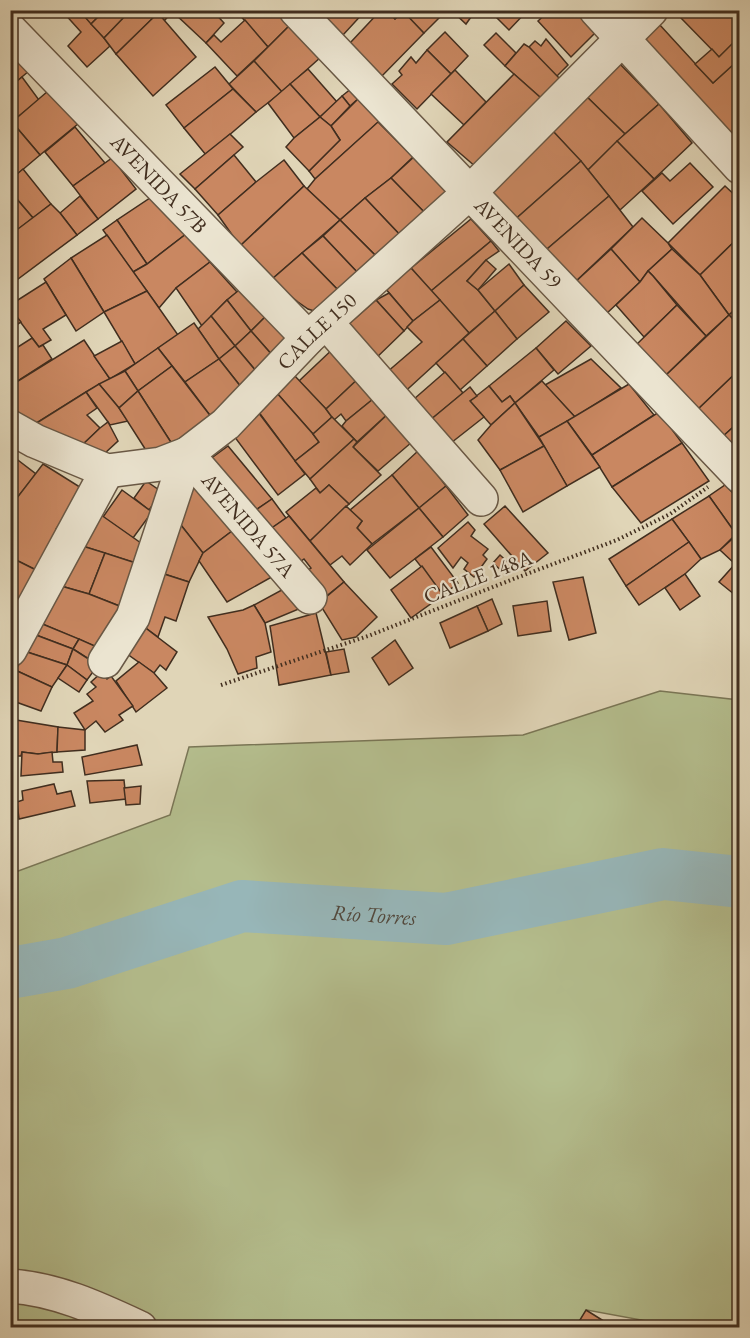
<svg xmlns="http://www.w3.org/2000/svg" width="750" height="1338" font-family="'EB Garamond',serif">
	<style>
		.green { fill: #b4bd8d; stroke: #7a7656; stroke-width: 1.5 }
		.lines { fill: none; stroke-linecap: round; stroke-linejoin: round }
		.river { stroke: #97b6b8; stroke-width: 52 }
		.building { fill: #c98761; stroke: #412e1f; stroke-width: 1.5 }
		.minor-casing { stroke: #695845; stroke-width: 36 }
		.path { stroke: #412e1f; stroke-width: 4; stroke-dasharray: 1.5 3; stroke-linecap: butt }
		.minor { stroke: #ebe4d0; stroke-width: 33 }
		.labels { text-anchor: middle; stroke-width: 4.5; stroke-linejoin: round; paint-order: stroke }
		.street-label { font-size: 21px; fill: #412e1f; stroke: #ebe4d0 }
		.water-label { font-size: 22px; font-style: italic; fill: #52493e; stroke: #ebe4d0 }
	</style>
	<rect width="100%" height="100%" fill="#e0d5b7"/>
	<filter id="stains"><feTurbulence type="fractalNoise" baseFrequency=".00333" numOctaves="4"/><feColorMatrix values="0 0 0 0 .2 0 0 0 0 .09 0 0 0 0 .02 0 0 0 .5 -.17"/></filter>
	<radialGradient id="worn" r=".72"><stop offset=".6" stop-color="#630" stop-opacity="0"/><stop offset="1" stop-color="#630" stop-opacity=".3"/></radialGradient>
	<!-- green -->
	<g class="green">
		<polygon points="660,691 739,700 739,1327 679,1327 587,1310 575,1328 163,1327 74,1288 11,1274 10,874 170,815 189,747 523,735"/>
		<polygon points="10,1300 66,1310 108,1327 11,1327"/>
	</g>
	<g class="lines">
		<!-- river -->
		<path class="river" id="s1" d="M10,973L67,963L242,906L446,919L663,874L740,882"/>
	</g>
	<!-- building -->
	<g class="building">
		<polygon points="65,10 79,10 104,38 110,46 87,67 68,46 81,32 63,12"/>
		<polygon points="79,10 105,10 91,24"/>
		<polygon points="105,10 131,10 104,38 91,24"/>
		<polygon points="131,10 156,10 158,13 116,54 104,38"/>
		<polygon points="156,10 174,10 164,21"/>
		<polygon points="174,10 212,10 224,23 206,43 173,12"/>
		<polygon points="239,10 277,10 290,25 268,47 237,12"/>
		<polygon points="318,10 366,10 343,35 317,11"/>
		<polygon points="381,10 387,10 395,19 403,11 424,33 381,77 350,43"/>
		<polygon points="387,10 447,10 424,33 403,11 395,19"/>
		<polygon points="451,10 476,10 466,24"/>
		<polygon points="489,10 528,10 509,30"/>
		<polygon points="550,10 575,10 595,33 571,57 538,21"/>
		<polygon points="689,10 740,10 740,37 719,57 681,18"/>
		<polygon points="158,13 196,57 153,96 116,54"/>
		<polygon points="245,20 268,47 237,76 206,43 214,35 221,42"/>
		<polygon points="659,24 713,83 735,63 740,69 740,134 731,142 640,40"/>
		<polygon points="290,25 322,56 282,92 254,61"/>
		<polygon points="445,32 468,56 451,74 427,50"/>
		<polygon points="496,33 516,53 505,66 484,45"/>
		<polygon points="546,39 568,65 556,77 529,47 535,41 541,46"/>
		<polygon points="737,39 740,41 740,69 735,63 713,83 695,64 712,49 719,57"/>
		<polygon points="524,44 529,47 560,79 541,98 505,66"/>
		<polygon points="427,50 451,74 417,109 392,84 402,75 399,71 411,57 416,63"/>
		<polygon points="25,55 36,65 10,87 10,66"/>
		<polygon points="616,60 659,104 625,134 583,93"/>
		<polygon points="254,61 282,92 256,112 229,84"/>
		<polygon points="215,67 233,89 184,128 166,105"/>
		<polygon points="308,69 337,102 320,117 290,84"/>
		<polygon points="455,70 486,102 464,125 431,94"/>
		<polygon points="514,74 541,98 476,167 447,142"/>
		<polygon points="22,77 39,100 10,123 10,87"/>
		<polygon points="290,84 320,117 294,138 268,103"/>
		<polygon points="55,85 84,119 40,155 12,122"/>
		<polygon points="352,88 360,97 350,106 342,96"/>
		<polygon points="233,89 256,112 206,155 184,128"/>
		<polygon points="583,93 625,134 588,170 551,129"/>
		<polygon points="342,96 350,106 331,126 320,117"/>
		<polygon points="360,97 382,119 315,179 309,171 340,140 331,126"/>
		<polygon points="659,104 692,143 654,179 617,141"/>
		<polygon points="320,117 331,126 340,140 309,171 286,147 294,138"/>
		<polygon points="12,122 40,155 14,177 10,173 10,123"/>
		<polygon points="378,122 413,157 391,178 365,198 340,220 307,189 315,179"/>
		<polygon points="75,127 105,163 73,186 45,152"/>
		<polygon points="551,129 581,161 511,223 486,194"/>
		<polygon points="230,134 243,147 195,189 180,174"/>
		<polygon points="617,141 654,179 620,210 588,170"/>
		<polygon points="234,155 256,182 218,215 195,189"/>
		<polygon points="416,155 453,190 427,215 391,178"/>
		<polygon points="112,158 136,189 98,219 73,186"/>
		<polygon points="284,160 304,186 240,246 218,215 256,182"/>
		<polygon points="581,161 609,196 540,255 511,223"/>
		<polygon points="690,163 713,187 673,224 642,191 662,173 670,181"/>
		<polygon points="23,169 51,204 33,218 10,191 10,180"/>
		<polygon points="391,178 427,215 402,237 365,198"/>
		<polygon points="304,186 340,220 271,280 240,246"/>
		<polygon points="725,186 740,200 740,236 700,275 668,243"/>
		<polygon points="10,191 33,218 13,233 10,231"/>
		<polygon points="80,196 98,219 77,235 60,213"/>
		<polygon points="153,196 186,234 147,264 117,220"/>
		<polygon points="609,196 633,227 572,285 540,255"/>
		<polygon points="365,198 402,237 377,257 340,220"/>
		<polygon points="51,204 60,213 77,235 10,285 10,235"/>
		<polygon points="642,218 668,243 672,249 648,271 640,282 611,249"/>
		<polygon points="471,219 491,241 431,291 411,268"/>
		<polygon points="117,220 147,264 133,272 103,230"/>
		<polygon points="340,220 377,257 358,273 323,236"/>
		<polygon points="186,234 210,262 176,288 159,308 133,272 147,264"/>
		<polygon points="107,235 147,291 104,312 71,258"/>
		<polygon points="323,236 358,273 339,291 302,253"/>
		<polygon points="740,236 740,305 729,315 700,275"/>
		<polygon points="491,241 499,251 486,260 467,281 478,290 495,311 469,333 431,291"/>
		<polygon points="611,249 640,282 605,315 572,285"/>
		<polygon points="672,249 700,275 729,315 706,336 653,276 648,271"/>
		<polygon points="302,253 339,291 317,312 308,309 298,302 271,280"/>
		<polygon points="71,258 104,312 76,331 44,279"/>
		<polygon points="486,260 496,269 478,290 467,281"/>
		<polygon points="210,262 237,292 227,300 202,326 176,288"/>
		<polygon points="509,264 524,285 495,311 478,290"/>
		<polygon points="411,268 440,300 413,321 385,288"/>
		<polygon points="648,271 653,276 677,305 644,337 616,305 640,282"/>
		<polygon points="46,282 66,315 43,329 51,340 39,347 10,308 10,305"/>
		<polygon points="524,285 549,312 517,339 495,311"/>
		<polygon points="244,286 268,314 251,331 227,300"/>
		<polygon points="147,291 178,335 135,364 104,312"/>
		<polygon points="389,293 413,321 404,331 376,300"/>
		<polygon points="227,300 251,331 235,346 211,316"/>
		<polygon points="376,300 404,331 371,363 342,330"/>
		<polygon points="440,300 469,333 398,398 379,379 422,342 407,327 413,321"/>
		<polygon points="677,305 706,336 664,377 634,347"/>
		<polygon points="740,305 740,326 729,315"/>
		<polygon points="10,308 21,322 10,329"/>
		<polygon points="495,311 517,339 487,366 463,339"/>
		<polygon points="268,314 290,340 273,356 251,331"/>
		<polygon points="729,315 740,326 740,369 694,413 664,377"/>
		<polygon points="211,316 235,346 219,359 198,329"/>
		<polygon points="566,321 591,346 558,374 536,348"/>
		<polygon points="194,323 219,359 185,382 158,348"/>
		<polygon points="251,331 273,356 256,371 235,346"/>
		<polygon points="32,338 39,347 43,345 52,359 10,386 10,352"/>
		<polygon points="463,339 487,366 460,390 436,363"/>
		<polygon points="84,340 110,379 86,392 35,424 10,410 10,386"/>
		<polygon points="122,341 135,364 110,379 94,356"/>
		<polygon points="337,345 362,375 326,409 299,381"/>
		<polygon points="235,346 256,371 241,387 219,359"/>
		<polygon points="158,348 172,366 138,391 125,371"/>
		<polygon points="536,348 554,370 515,403 510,396 502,402 489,386"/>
		<polygon points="219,359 241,387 212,418 185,382"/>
		<polygon points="591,359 621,388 575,417 545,385"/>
		<polygon points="172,366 212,418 174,447 138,391"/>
		<polygon points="740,369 740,421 721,438 694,413"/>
		<polygon points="125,371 138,391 119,408 99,384"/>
		<polygon points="445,372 463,393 423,426 406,406"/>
		<polygon points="294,375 326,409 332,417 313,434 276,392"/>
		<polygon points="362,375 378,395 346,421 341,414 334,420 326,409"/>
		<polygon points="542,381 575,417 539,437 515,403"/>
		<polygon points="99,384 119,408 128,421 110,425 108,422 86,392"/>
		<polygon points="629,384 654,415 592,455 567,421"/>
		<polygon points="489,386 502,402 510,396 515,403 491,425 470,401"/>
		<polygon points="470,387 477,396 470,401 484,417 442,450 423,426"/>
		<polygon points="138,391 174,447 149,455 119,408"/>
		<polygon points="86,392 97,408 87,415 100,428 78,449 35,424"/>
		<polygon points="276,392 313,434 319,442 295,461 255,407"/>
		<polygon points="378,395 390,412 357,442 342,426 346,421"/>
		<polygon points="515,403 544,446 500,470 478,440 491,425"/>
		<polygon points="258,412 305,474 278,495 231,432"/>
		<polygon points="390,412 412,442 378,471 353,447"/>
		<polygon points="659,412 682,443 612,487 592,455"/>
		<polygon points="332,417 354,439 310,479 295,461 319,442 313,434"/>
		<polygon points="567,421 600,467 567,486 539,437"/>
		<polygon points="740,421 740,459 721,438"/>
		<polygon points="108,422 118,441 104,454 78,449 100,428"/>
		<polygon points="354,439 357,442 353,447 381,475 349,504 329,485 320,493 310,479"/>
		<polygon points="682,443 709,481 641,523 612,487"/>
		<polygon points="228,446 272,499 247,516 202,465"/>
		<polygon points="544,446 567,486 523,512 500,470"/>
		<polygon points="419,450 446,486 419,508 392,475"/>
		<polygon points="10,454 36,474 10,507"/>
		<polygon points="43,464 83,489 56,529 66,534 36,570 10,557 10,539 17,529 10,525 10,507"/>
		<polygon points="193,472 236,528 203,553 173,515"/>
		<polygon points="392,475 419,508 372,544 357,528 362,521 350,510"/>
		<polygon points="146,481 162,492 149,510 134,498"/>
		<polygon points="329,485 349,504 310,541 286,512 316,488 320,493"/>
		<polygon points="725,485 740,500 740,532 736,534 709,496"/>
		<polygon points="446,486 468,515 443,537 419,508"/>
		<polygon points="122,490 152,512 133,538 103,517"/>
		<polygon points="709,496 736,534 720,550 701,559 672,519"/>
		<polygon points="272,499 286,518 261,536 247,516"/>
		<polygon points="346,506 362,521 357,528 372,544 350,565 342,556 330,565 310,541"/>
		<polygon points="505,506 548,553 525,571 484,524"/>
		<polygon points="419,508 443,537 390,578 367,550"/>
		<polygon points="94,510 148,548 142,565 76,544"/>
		<polygon points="173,515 203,553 189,582 161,573"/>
		<polygon points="289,516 344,582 324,598 304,573 311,568 304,559 290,569 263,534"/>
		<polygon points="672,519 689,542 626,586 609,559"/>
		<polygon points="468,522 475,530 471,536 488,549 483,555 487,559 474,577 464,569 468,563 461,557 453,568 438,548"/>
		<polygon points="236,528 277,574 227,602 199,561 203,553"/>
		<polygon points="740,532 740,599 719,582 735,564 720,550"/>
		<polygon points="689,542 701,559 685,574 639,605 626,586"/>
		<polygon points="76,544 105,553 89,594 61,586"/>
		<polygon points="431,547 458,583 443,595 415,559"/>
		<polygon points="105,553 142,565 127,609 89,594"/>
		<polygon points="500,555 512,566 505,574 493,563"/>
		<polygon points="10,557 36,570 26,609 10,600"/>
		<polygon points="422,566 443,595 411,618 391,590"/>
		<polygon points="161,573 189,582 176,621 165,617 158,637 139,623"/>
		<polygon points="685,574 700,596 680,610 665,588"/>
		<polygon points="583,577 596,633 569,640 553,582"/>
		<polygon points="344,582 377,617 356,637 342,640 319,603"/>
		<polygon points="291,585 306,606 265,623 254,605"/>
		<polygon points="61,586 89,594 127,609 106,651 40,623"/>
		<polygon points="492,599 502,624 488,631 477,606"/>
		<polygon points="10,600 26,609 10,625"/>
		<polygon points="547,601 551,631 518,636 513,606"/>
		<polygon points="254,605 265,623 271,652 256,657 257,668 238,674 227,649 208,617 243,610"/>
		<polygon points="477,606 488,631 450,648 440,623"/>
		<polygon points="316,613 331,675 279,685 270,626"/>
		<polygon points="40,623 79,639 73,649 36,635"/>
		<polygon points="139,623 177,652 166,670 160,665 154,673 123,651"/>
		<polygon points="36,635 73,649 67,665 27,652"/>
		<polygon points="79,639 106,651 98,665 73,649"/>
		<polygon points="395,640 413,668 389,685 372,658"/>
		<polygon points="73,649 98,665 87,680 67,665"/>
		<polygon points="344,649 349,672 331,675 326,652"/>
		<polygon points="27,652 67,665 52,687 15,670"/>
		<polygon points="139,662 154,673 167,688 136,712 116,681"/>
		<polygon points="67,665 87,680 79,692 58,678"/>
		<polygon points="15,670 52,687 41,711 13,701 10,705 10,680"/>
		<polygon points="102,672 107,679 111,676 133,706 119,715 123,720 105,732 96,721 85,730 74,713 93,701 87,694 96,687 91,682"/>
		<polygon points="10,719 58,727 57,752 38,754 22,752 21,756 11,756 13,747 10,746"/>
		<polygon points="58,727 85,730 85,750 57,752"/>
		<polygon points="137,745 142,765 85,775 82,757"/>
		<polygon points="22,752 38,754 52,752 53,762 62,762 63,772 21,776"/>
		<polygon points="10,780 14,780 15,798 10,799"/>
		<polygon points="124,780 126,799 90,803 87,781"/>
		<polygon points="54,784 57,794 71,791 75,806 19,819 17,802 23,800 22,791"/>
		<polygon points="141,786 140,804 126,805 124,788"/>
		<polygon points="586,1310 615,1328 575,1328"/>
		<polygon points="633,1322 642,1328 629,1328"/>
	</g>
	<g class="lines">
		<defs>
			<g id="minor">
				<path id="s2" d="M296,10L740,476"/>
				<polyline points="596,10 740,167"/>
				<path id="s3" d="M10,30L308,338"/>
				<polyline points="326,322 481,499"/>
				<path id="s4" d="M10,427L35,441L107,471L161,464L187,454L226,424L308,338L470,192L622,39L651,10"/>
				<path id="s5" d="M187,454L310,597"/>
				<polyline points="10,650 107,471"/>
				<polyline points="105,661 133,617 187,454"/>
				<path d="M10,1286C57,1289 99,1309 140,1328"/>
			</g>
		</defs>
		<!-- minor casing -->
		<use href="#minor" class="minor-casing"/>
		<!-- path -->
		<polyline class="path" points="221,685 368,636 516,578 617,540 670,514 708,487"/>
		<!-- minor -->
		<use href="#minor" class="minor"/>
	</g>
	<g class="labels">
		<!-- street labels -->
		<g class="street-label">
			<text dy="7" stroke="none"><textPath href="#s3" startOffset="214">AVENIDA 57B</textPath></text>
			<text dy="7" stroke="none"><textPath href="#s2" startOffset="322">AVENIDA 59</textPath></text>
			<text dy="7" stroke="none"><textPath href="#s4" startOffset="368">CALLE 150</textPath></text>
			<text dy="7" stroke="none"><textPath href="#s5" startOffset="94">AVENIDA 57A</textPath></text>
			<text transform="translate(478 577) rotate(-21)" y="7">CALLE 148A</text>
		</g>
		<!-- water labels -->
		<g class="water-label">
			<text dy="8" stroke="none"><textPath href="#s1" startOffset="374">Río Torres</textPath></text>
		</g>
	</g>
	<!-- margin -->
	<rect width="750" height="1338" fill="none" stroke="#e0d5b7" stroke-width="36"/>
	<rect x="12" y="12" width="726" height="1314" fill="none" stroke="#412e1f" stroke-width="3"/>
	<rect x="18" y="18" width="714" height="1302" fill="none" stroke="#412e1f" stroke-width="1.5"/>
	<rect width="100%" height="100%" filter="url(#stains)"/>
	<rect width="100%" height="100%" fill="url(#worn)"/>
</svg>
